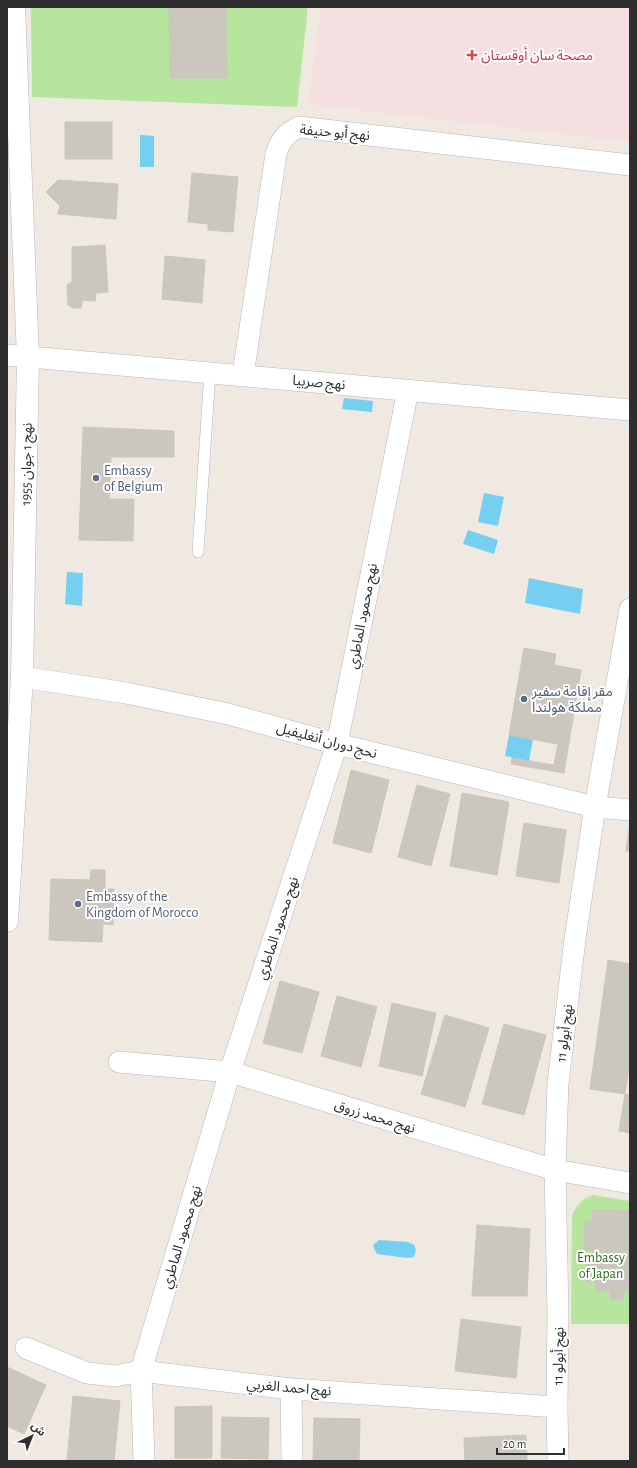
<svg xmlns="http://www.w3.org/2000/svg" width="637" height="1468" font-family="'Alegreya Sans','Noto Sans Arabic',sans-serif">
	<style>
		.medical { fill: #f5dfe0 }
		.green { fill: #b6e59e }
		.water { fill: #75cff0 }
		.building { fill: #cbc7bf; stroke: #cbc5ba }
		.lines { fill: none; stroke-linecap: round; stroke-linejoin: round }
		.lane-casing { stroke: #b4b7c1; stroke-width: 12 }
		.street-casing { stroke: #b4b7c1; stroke-width: 22 }
		.secondary-casing { stroke: #b4b7c1; stroke-width: 23 }
		.lane { stroke: #fff; stroke-width: 11 }
		.street { stroke: #fff; stroke-width: 21 }
		.secondary { stroke: #fff; stroke-width: 22 }
		.health-dot { fill: #e0444e; stroke: #fff; stroke-width: 1.5 }
		.service-dot { fill: #5c6f8a; stroke: #fff; stroke-width: 1.5 }
		.labels { text-anchor: middle; stroke-width: 4; stroke-linejoin: round; paint-order: stroke }
		.health-label { font-size: 14px; fill: #be3a42; stroke: #fff; text-anchor: start }
		.street-label { font-size: 14px; fill: #2e2e2e; stroke: #fff }
		.service-label { font-size: 14px; fill: #4e5e75; stroke: #fff; text-anchor: start }
		.park-label { font-size: 14px; fill: #2c6e1b; stroke: #fff }
	</style>
	<rect width="100%" height="100%" fill="#efe9e1"/>
	<!-- medical -->
	<polygon class="medical" points="321,7 630,7 630,142 308,104"/>
	<!-- green -->
	<g class="green">
		<polygon points="31,7 308,7 297,107 32,97"/>
		<path d="M593,1195L630,1201V1324H571L572,1216C576,1205 582,1199 593,1195Z"/>
	</g>
	<!-- water -->
	<g class="water">
		<polygon points="140,135 154,136 154,167 140,167"/>
		<polygon points="344,398 373,401 372,412 342,409"/>
		<polygon points="484,493 504,497 498,526 478,522"/>
		<polygon points="468,530 498,540 494,554 463,544"/>
		<polygon points="67,572 83,573 82,606 65,604"/>
		<polygon points="529,578 583,589 580,614 525,603"/>
		<polygon points="509,735 533,739 529,761 505,756"/>
		<polygon points="379,1240 408,1242 414,1245 416,1250 414,1257 407,1258 377,1254 374,1248 373,1245"/>
	</g>
	<!-- building -->
	<g class="building">
		<polygon points="169,7 226,7 227,78 170,78"/>
		<rect x="65" y="122" width="47" height="37"/>
		<polygon points="192,173 238,177 233,232 208,230 208,224 188,222"/>
		<polygon points="58,180 118,184 116,219 58,214 60,206 46,192"/>
		<polygon points="105,245 108,292 96,293 95,301 83,300 81,308 73,308 68,305 67,285 72,282 72,247"/>
		<polygon points="165,256 205,260 202,303 162,299"/>
		<polygon points="83,427 174,431 174,457 111,457 109,499 134,499 133,541 79,540"/>
		<polygon points="524,648 556,654 554,665 581,670 564,773 511,764 512,758 554,765 558,744 509,735"/>
		<polygon points="351,770 389,780 371,853 333,843"/>
		<polygon points="417,785 450,794 431,866 398,857"/>
		<polygon points="462,793 509,802 497,875 450,866"/>
		<polygon points="524,823 566,830 559,883 516,876"/>
		<polygon points="630,823 630,851 626,851"/>
		<polygon points="91,870 105,870 105,889 114,889 113,925 103,924 102,942 49,940 51,879 90,880"/>
		<polygon points="608,960 630,964 630,1061 625,1094 590,1089"/>
		<polygon points="280,981 319,992 302,1053 263,1043"/>
		<polygon points="337,996 377,1007 361,1067 321,1056"/>
		<polygon points="392,1003 436,1013 422,1076 379,1066"/>
		<polygon points="445,1015 489,1028 465,1107 421,1094"/>
		<polygon points="504,1024 546,1035 524,1115 482,1104"/>
		<polygon points="625,1094 630,1095 630,1133 619,1131"/>
		<polygon points="592,1210 630,1211 630,1292 623,1292 623,1300 610,1300 611,1291 595,1290 596,1282 586,1282 587,1263 593,1263 593,1251 584,1250 585,1221 592,1221"/>
		<polygon points="477,1225 530,1229 527,1296 472,1296"/>
		<polygon points="461,1319 521,1327 516,1378 455,1371"/>
		<polygon points="7,1367 46,1385 24,1434 7,1426"/>
		<polygon points="73,1396 120,1401 114,1461 67,1461"/>
		<polygon points="212,1406 212,1458 175,1458 175,1407"/>
		<polygon points="222,1417 269,1418 268,1459 221,1458"/>
		<polygon points="314,1418 360,1419 359,1461 313,1461"/>
		<polygon points="526,1435 527,1461 465,1461 464,1438"/>
	</g>
	<g class="lines">
		<defs>
			<polyline id="lane" points="198,552 210,372"/>
			<g id="street">
				<polyline points="7,355 630,410"/>
				<path d="M243,375L276,154C280,141 286,133 299,127L630,165"/>
				<polyline points="22,677 126,693 228,714 337,744 595,807 630,810"/>
				<polyline points="119,1062 230,1072 555,1170 630,1183"/>
				<polyline points="26,1348 87,1373 115,1376 141,1371 291,1389 557,1407"/>
				<polyline points="291,1389 292,1461"/>
				<polyline points="144,1461 141,1371 230,1072 337,744 408,390"/>
				<polyline points="558,1461 557,1407 558,1313 555,1170 558,1083 575,939 595,807 630,609"/>
			</g>
			<polyline id="secondary" points="7,921 22,677 28,357 14,7"/>
		</defs>
		<!-- lane casing -->
		<use href="#lane" class="lane-casing"/>
		<!-- street casing -->
		<use href="#street" class="street-casing"/>
		<!-- secondary casing -->
		<use href="#secondary" class="secondary-casing"/>
		<!-- lane -->
		<use href="#lane" class="lane"/>
		<!-- street -->
		<use href="#street" class="street"/>
		<!-- secondary -->
		<use href="#secondary" class="secondary"/>
	</g>
	<!-- markers -->
	<path class="health-dot" d="M470 49h4v4h4v4h-4v4h-4v-4h-4v-4h4z"/>
	<g class="service-dot">
		<circle cx="96" cy="478" r="4"/>
		<circle cx="524" cy="699" r="4"/>
		<circle cx="78" cy="904" r="4"/>
	</g>
	<g class="labels">
		<!-- health labels -->
		<g class="health-label">
			<text x="481" y="60">مصحة سان أوقستان</text>
		</g>
		<!-- street labels -->
		<g class="street-label">
			<text transform="translate(335 132) rotate(5)" y="5">نهج أبو حنيفة</text>
			<text transform="translate(319 382) rotate(5)" y="5">نهج صربيا</text>
			<text transform="translate(26 464) rotate(-89)" y="5">نهج 1 جوان 1955</text>
			<text transform="translate(362 616) rotate(-79)" y="5">نهج محمود الماطري</text>
			<text transform="translate(327 740) rotate(15)" y="5">نحج دوران أنغليفيل</text>
			<text transform="translate(277 928) rotate(-72)" y="5">نهج محمود الماطري</text>
			<text transform="translate(564 1033) rotate(-83)" y="5">نهج أبولو 11</text>
			<text transform="translate(375 1116) rotate(17)" y="5">نهج محمد زروق</text>
			<text transform="translate(181 1237) rotate(-73)" y="5">نهج محمود الماطري</text>
			<text transform="translate(558 1356) rotate(-89)" y="5">نهج أبولو 11</text>
			<text transform="translate(289 1387) rotate(5)" y="5">نهج احمد الغربي</text>
		</g>
		<!-- service labels -->
		<g class="service-label">
			<text x="104" y="475">Embassy<tspan x="104" dy="16">of Belgium</tspan></text>
			<text x="532" y="696">مقر إقامة سفير<tspan x="532" dy="16">مملكة هولندا</tspan></text>
			<text x="86" y="901">Embassy of the<tspan x="86" dy="16">Kingdom of Morocco</tspan></text>
		</g>
		<!-- park labels -->
		<g class="park-label">
			<text x="601" y="1262">Embassy<tspan x="601" dy="16">of Japan</tspan></text>
		</g>
	</g>
	<!-- border -->
	<rect width="637" height="1468" fill="none" stroke="#2e2e2e" stroke-width="16"/>
	<!-- north arrow -->
	<g transform="translate(32 1436) rotate(43)" stroke="#ffffff" stroke-width="3" paint-order="stroke">
	<path d="M0-3L7 15L0 10L-7 15Z" fill="#2e2e2e"/>
	<text y="-6" font-size="11" font-weight="bold" text-anchor="middle" fill="#2e2e2e">ش</text>
	</g>
	<!-- scale -->
	<path d="M497 1448v6h67v-6" fill="none" stroke="#2e2e2e" stroke-width="2"/>
	<text x="503" y="1448" font-size="12" fill="#2e2e2e" stroke="#ffffff" stroke-width="3" paint-order="stroke">20 m</text>
</svg>
